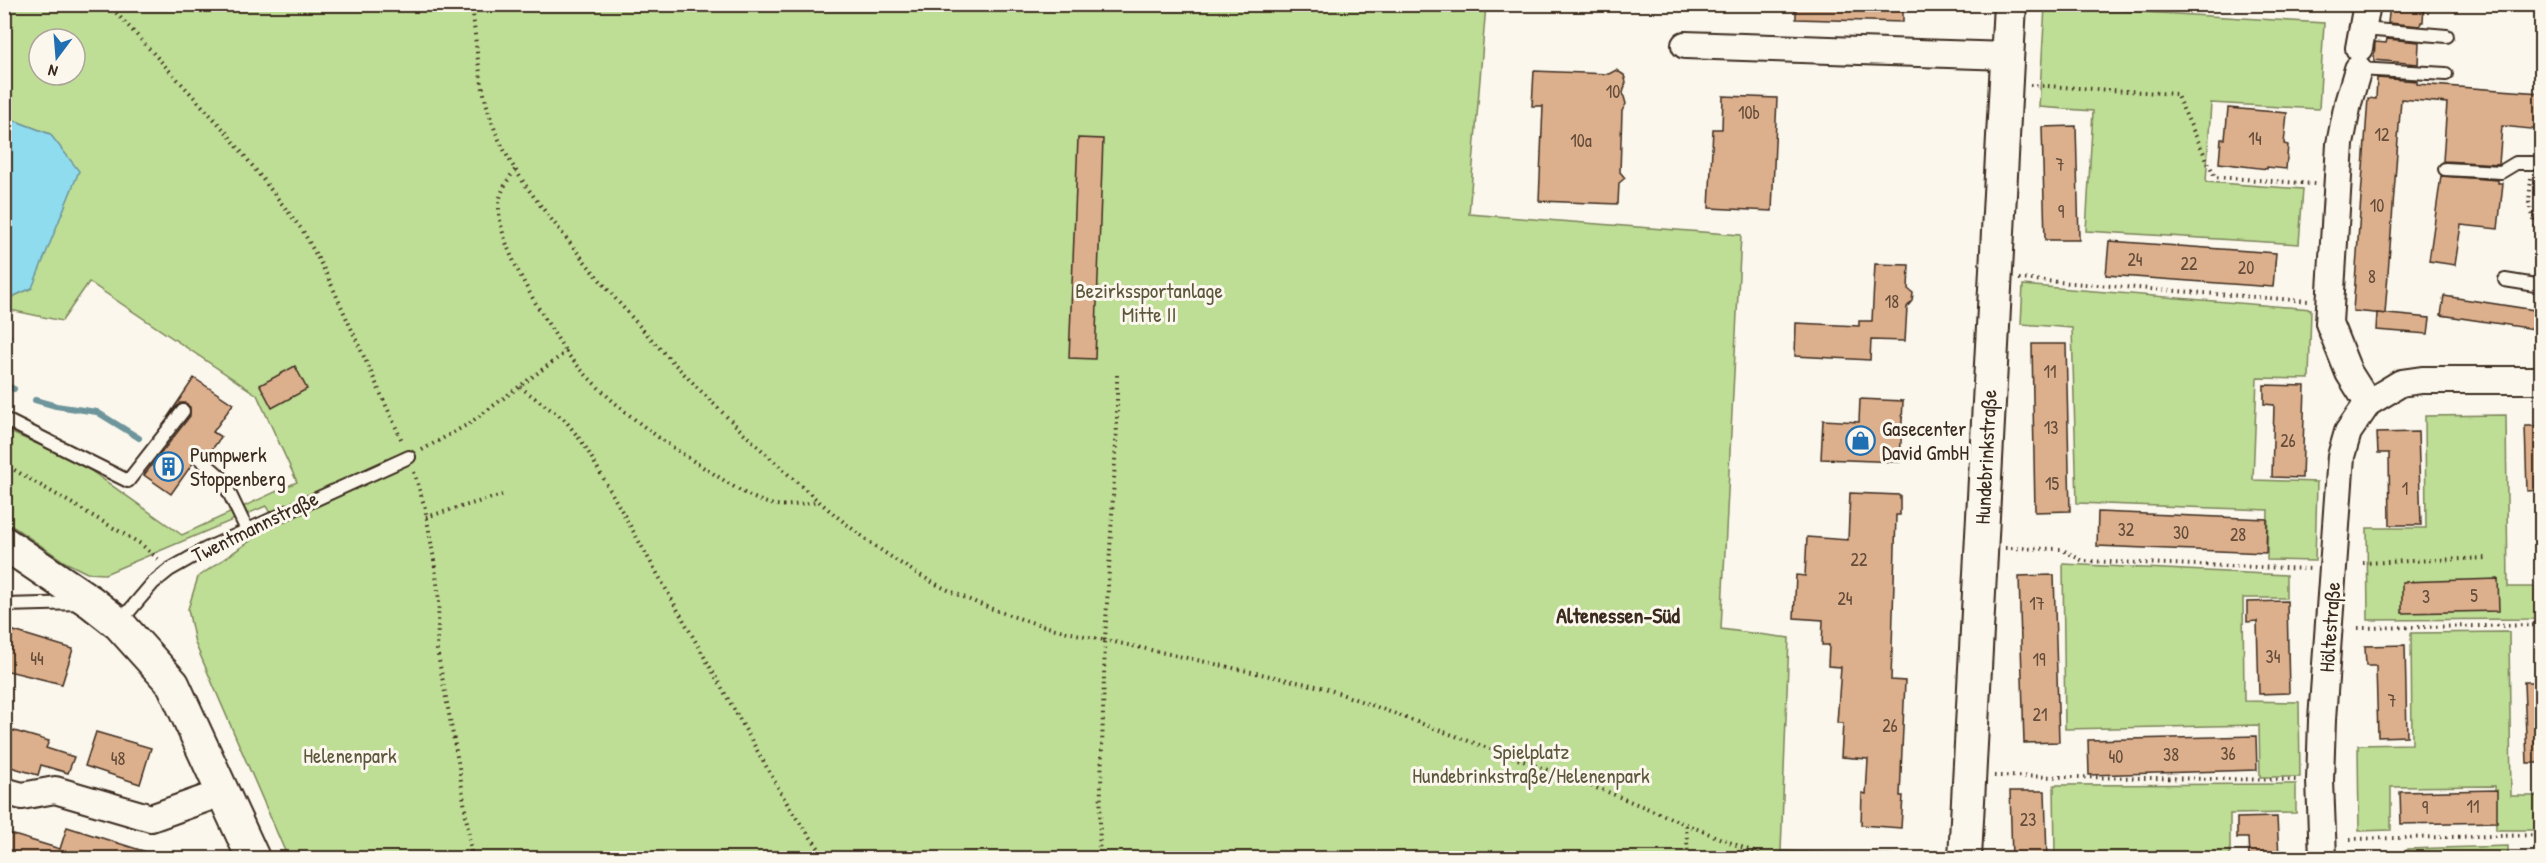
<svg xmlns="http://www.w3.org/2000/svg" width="2546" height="863" font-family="'Patrick Hand',sans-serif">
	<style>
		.green { fill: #bedd95; stroke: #7c845a; stroke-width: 1.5; fill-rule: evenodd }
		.water { fill: #8fdcef; stroke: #6d959b; stroke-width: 1.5 }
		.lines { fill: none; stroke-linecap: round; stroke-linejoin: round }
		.stream { stroke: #6d959b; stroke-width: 6 }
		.building { fill: #ddb08d; stroke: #3b2a1e; stroke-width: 1.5 }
		.service-casing { stroke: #3b2a1e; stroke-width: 16 }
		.minor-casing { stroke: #3b2a1e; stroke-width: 30 }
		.tertiary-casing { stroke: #3b2a1e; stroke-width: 36 }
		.path { stroke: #3b2a1e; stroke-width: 4; stroke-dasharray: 1.5 4.5; stroke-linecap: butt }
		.service { stroke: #fbf7ec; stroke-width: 12 }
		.minor { stroke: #fbf7ec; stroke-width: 26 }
		.tertiary { stroke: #fbf7ec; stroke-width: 32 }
		.labels { text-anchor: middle; stroke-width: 6; stroke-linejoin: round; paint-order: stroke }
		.number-label { font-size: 18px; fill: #644c3a }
		.park-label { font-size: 21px; fill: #5c573c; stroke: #fbf7ec }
		.poi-label { font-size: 21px; fill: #3b2a1e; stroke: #fbf7ec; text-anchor: start }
		.street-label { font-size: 21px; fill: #3b2a1e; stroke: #fbf7ec }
		.neighbourhood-label { font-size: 22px; font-weight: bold; fill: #3b2a1e; stroke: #fbf7ec }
	</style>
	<rect width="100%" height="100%" fill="#fbf7ec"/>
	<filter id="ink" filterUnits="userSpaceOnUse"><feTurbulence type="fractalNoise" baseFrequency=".0167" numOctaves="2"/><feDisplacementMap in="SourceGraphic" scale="12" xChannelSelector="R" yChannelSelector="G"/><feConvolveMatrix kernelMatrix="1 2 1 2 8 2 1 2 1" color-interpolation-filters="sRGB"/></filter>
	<g filter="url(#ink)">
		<!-- green -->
		<g class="green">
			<path d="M5,5H1486L1469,214L1741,235L1721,629L1789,638L1781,851L1956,858H288L195,643L188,609L198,577L276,523L266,506L105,574L87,573L65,562L5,521V430L77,461L182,535L297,482L257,395L89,282L62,321L5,309V300L32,288L50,134L5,117ZM39,39H75V75H39Z"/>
			<polygon points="2045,6 2324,23 2319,109 2211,103 2206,182 2303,189 2299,244 2086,231 2093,111 2039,107"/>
			<polygon points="2023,285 2311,309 2309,379 2257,378 2253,480 2317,482 2315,561 2267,560 2268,510 2077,503 2072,328 2021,324"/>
			<polygon points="2506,415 2508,587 2541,587 2541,619 2368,620 2367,528 2426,528 2425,416"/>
			<polygon points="2063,564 2286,575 2286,598 2243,598 2244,701 2299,702 2300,777 2260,777 2259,725 2065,729"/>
			<polygon points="2509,632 2511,796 2541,796 2541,830 2496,830 2495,786 2391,787 2391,830 2359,831 2358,745 2412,744 2411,633"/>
			<polygon points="2296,784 2296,813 2230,814 2230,858 2055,858 2054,785"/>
			<polygon points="2508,846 2508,858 2408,858 2407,849"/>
		</g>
		<!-- water -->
		<polygon class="water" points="5,117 50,134 79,171 32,288 5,300"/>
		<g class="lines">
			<!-- stream -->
			<g class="stream">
				<polyline points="4,384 14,389"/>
				<polyline points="35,400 56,406 97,412 139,438"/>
			</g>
		</g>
		<!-- building -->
		<g class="building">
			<polygon points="1796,4 1903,4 1903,22 1796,19"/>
			<polygon points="2390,4 2424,4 2423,22 2421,22 2420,26 2388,23"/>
			<polygon points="2387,39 2419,42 2418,64 2374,60 2375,42 2386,43"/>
			<polygon points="1616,70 1624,75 1626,82 1623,93 1626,104 1622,111 1620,172 1625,178 1619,183 1618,204 1539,201 1543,106 1532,106 1534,71 1609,74"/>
			<polygon points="2377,78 2417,81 2417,84 2541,93 2541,130 2502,126 2499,164 2443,161 2447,103 2401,99 2385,314 2353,311 2368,98 2376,99"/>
			<polygon points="1723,96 1777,98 1772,211 1709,208 1713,129 1722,129"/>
			<polygon points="2228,108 2287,113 2284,144 2288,145 2286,169 2267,167 2267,169 2219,163 2221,139 2225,139"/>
			<polygon points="2076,126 2079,240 2045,240 2042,127"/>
			<polygon points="1078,138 1103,139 1095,359 1069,358"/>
			<polygon points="2441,176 2498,180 2498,183 2503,183 2498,229 2461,225 2455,265 2429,261"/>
			<polygon points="2109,241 2276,253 2273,287 2106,275"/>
			<polygon points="1875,264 1909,265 1908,289 1913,293 1912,301 1907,307 1905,341 1871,340 1870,360 1795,356 1796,323 1859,326 1859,321 1872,321"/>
			<polygon points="2444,296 2541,311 2541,330 2441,315"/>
			<polygon points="2377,313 2430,318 2428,334 2376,330"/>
			<polygon points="2032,344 2066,344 2070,511 2035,512"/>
			<polygon points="295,366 307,389 272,408 260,385"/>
			<polygon points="194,378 233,404 213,432 221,437 208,455 200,450 193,452 191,457 193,463 171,494 144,475 190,416 190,407 185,403 180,403 167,418"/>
			<polygon points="2264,385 2305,386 2302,478 2272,477 2274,405 2264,404"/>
			<polygon points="1860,399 1903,401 1900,462 1821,459 1823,420 1859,422"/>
			<polygon points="2525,426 2541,426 2541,490 2527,491"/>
			<polygon points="2418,432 2421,525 2390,525 2389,453 2378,453 2377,433"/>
			<polygon points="1850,493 1900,495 1900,515 1896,515 1891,680 1905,681 1900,796 1903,796 1901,828 1861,825 1862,793 1866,794 1868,759 1841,757 1843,723 1837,723 1841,667 1828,666 1829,645 1822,645 1823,620 1794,618 1796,575 1805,576 1807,537 1848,540"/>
			<polygon points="2098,512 2267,519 2266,553 2097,546"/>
			<polygon points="2054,575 2059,742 2024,743 2019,576"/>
			<polygon points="2498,579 2499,611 2402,613 2402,582"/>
			<polygon points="2287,601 2289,693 2259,694 2257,621 2247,622 2247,602"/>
			<polygon points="4,628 73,649 62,684 4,670"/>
			<polygon points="2405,645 2407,736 2378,737 2376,666 2366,666 2365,646"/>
			<polygon points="2524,682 2541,682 2541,763 2527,763"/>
			<polygon points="4,728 49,741 46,748 74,757 68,773 41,765 38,775 4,765"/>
			<polygon points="96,732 151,748 140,784 85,766"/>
			<polygon points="2256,736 2257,770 2089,775 2088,740"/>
			<polygon points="2497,790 2497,822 2401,824 2400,792"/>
			<polygon points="2010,791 2045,791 2047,858 2012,858"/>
			<polygon points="2277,817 2279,858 2249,858 2248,838 2237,838 2237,818"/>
			<polygon points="67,827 156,855 155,858 28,858 4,851 4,832 60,849"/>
		</g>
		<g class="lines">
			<defs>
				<g id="service">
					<polyline points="2363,29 2447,36"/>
					<polyline points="2358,69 2446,74"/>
					<polyline points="2445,169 2501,172 2516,163 2542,163"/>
					<polyline points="2505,280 2542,286"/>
					<polyline points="4,419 128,481 183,411"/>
					<polyline points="199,458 222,478 247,530"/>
					<polyline points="4,605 81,603"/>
					<polyline points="119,623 153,583 169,570 206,549 409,457"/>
				</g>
				<g id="minor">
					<polyline points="1685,45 2007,56"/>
					<polyline points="2359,48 2367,4"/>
					<polyline points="2358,69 2348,103 2340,144 2329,323 2349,373 2368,403"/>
					<polyline points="4,791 22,796 55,790 151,818 224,792"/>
					<polyline points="2323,858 2320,781 2322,720 2341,456 2348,432 2368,403 2401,383 2422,380 2542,380"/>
				</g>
				<g id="tertiary">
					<polyline points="4,543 91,602 119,624 173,684 253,858"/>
					<polyline points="1965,858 2010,4"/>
				</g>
			</defs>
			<!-- service casing -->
			<use href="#service" class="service-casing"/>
			<!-- minor casing -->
			<use href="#minor" class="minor-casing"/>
			<!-- tertiary casing -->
			<use href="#tertiary" class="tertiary-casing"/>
			<!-- path -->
			<g class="path">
				<polyline points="108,4 226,132 303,231 327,275 403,443"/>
				<path d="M472,4C476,47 480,95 497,135C515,177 546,212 574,248C632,322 697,390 765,453C818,502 871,549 934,583C988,611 1046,629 1105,640L1099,858"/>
				<polyline points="2030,85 2176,94 2215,177 2315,184"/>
				<path d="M515,170C508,179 503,187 500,198C491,239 544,317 566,352"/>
				<polyline points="2531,178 2529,202 2538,234 2534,270"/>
				<polyline points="2019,279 2308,301"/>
				<polyline points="4,334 14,338"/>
				<polyline points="1117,375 1117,425 1105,640 1325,688 1610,793 1768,858"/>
				<polyline points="520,387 565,420 585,446 792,812 826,858"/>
				<path d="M422,450L470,423L566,352C607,403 659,440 714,474C730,484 748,497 767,503C783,508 800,504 817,502"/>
				<polyline points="4,464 141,544 158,559"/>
				<polyline points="414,472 425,508 434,559 439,600 437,650 459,767 472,858"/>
				<polyline points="426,517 502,495"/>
				<polyline points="2005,548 2061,549 2083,561 2312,569"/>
				<polyline points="2363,563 2487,558"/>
				<polyline points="2358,628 2542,625"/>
				<polyline points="1994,776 2299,780"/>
				<polyline points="1686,825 1688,858"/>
				<polyline points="2350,839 2542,835"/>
			</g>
			<!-- service -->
			<use href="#service" class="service"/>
			<!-- minor -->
			<use href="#minor" class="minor"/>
			<!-- tertiary -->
			<use href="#tertiary" class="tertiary"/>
		</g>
	</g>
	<!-- icons -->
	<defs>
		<symbol id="shop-ring" viewBox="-11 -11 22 22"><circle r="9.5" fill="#fbf7ec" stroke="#1f6fb2" stroke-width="1.5"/><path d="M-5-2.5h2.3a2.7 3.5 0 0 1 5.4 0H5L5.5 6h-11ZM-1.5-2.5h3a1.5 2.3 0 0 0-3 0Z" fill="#1f6fb2"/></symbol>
		<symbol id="building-ring" viewBox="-11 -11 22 22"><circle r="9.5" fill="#fbf7ec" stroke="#1f6fb2" stroke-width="1.5"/><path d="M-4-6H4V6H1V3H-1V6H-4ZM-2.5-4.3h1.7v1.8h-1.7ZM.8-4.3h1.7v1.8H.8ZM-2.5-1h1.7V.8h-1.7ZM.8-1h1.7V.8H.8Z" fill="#1f6fb2"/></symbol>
	</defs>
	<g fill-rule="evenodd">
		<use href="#shop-ring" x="1844" y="424" width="33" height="33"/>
		<use href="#building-ring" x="152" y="450" width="33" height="33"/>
	</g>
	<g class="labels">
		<!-- number labels -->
		<g class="number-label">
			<text x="1613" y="98">10</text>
			<text x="1749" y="119">10b</text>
			<text x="2382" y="141">12</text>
			<text x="2255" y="145">14</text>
			<text x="1581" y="147">10a</text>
			<text x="2060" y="171">7</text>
			<text x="2377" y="212">10</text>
			<text x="2061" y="218">9</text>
			<text x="2135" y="266">24</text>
			<text x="2189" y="270">22</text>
			<text x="2246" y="274">20</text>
			<text x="2372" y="283">8</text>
			<text x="1892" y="308">18</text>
			<text x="2050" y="378">11</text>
			<text x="2051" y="434">13</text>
			<text x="2288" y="447">26</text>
			<text x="2052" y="490">15</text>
			<text x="2405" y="495">1</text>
			<text x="2126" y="536">32</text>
			<text x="2181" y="539">30</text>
			<text x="2238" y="541">28</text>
			<text x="1859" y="566">22</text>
			<text x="2474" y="602">5</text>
			<text x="2426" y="603">3</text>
			<text x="1845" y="605">24</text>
			<text x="2037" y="610">17</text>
			<text x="2273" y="663">34</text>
			<text x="37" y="665">44</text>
			<text x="2039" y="666">19</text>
			<text x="2392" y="707">7</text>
			<text x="2040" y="721">21</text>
			<text x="1890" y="732">26</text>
			<text x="2228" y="760">36</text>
			<text x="2171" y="761">38</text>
			<text x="2116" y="763">40</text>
			<text x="118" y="765">48</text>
			<text x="2473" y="813">11</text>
			<text x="2425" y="814">9</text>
			<text x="2028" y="826">23</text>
		</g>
		<!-- park labels -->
		<g class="park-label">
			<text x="1149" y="298">Bezirkssportanlage<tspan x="1149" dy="24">Mitte II</tspan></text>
			<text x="1531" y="759">Spielplatz<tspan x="1531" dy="24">Hundebrinkstraße/Helenenpark</tspan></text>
			<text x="350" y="763">Helenenpark</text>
		</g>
		<!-- poi labels -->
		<g class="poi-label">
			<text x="1882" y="436">Gasecenter<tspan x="1882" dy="24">David GmbH</tspan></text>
			<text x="190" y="462">Pumpwerk<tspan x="190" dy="24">Stoppenberg</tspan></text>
		</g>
		<!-- street labels -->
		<g class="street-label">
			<text transform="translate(1986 457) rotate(-87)" y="7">Hundebrinkstraße</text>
			<text transform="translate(255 527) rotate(-26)" y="7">Twentmannstraße</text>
			<text transform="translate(2330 627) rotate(-86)" y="7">Höltestraße</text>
		</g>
		<!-- neighbourhood labels -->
		<g class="neighbourhood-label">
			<text x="1618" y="623">Altenessen-Süd</text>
		</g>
	</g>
	<!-- margin -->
	<rect width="2546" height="863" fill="none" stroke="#fbf7ec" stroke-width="24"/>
	<rect x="12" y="12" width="2522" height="839" fill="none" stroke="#3b2a1e" stroke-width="2" filter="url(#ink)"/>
	<!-- north arrow -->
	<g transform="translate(57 57) rotate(196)"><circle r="28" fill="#fbf7ec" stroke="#aea59a" stroke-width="1.5"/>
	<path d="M0-4.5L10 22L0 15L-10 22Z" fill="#1f6fb2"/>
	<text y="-9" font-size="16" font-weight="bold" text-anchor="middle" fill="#3b2a1e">N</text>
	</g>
</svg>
